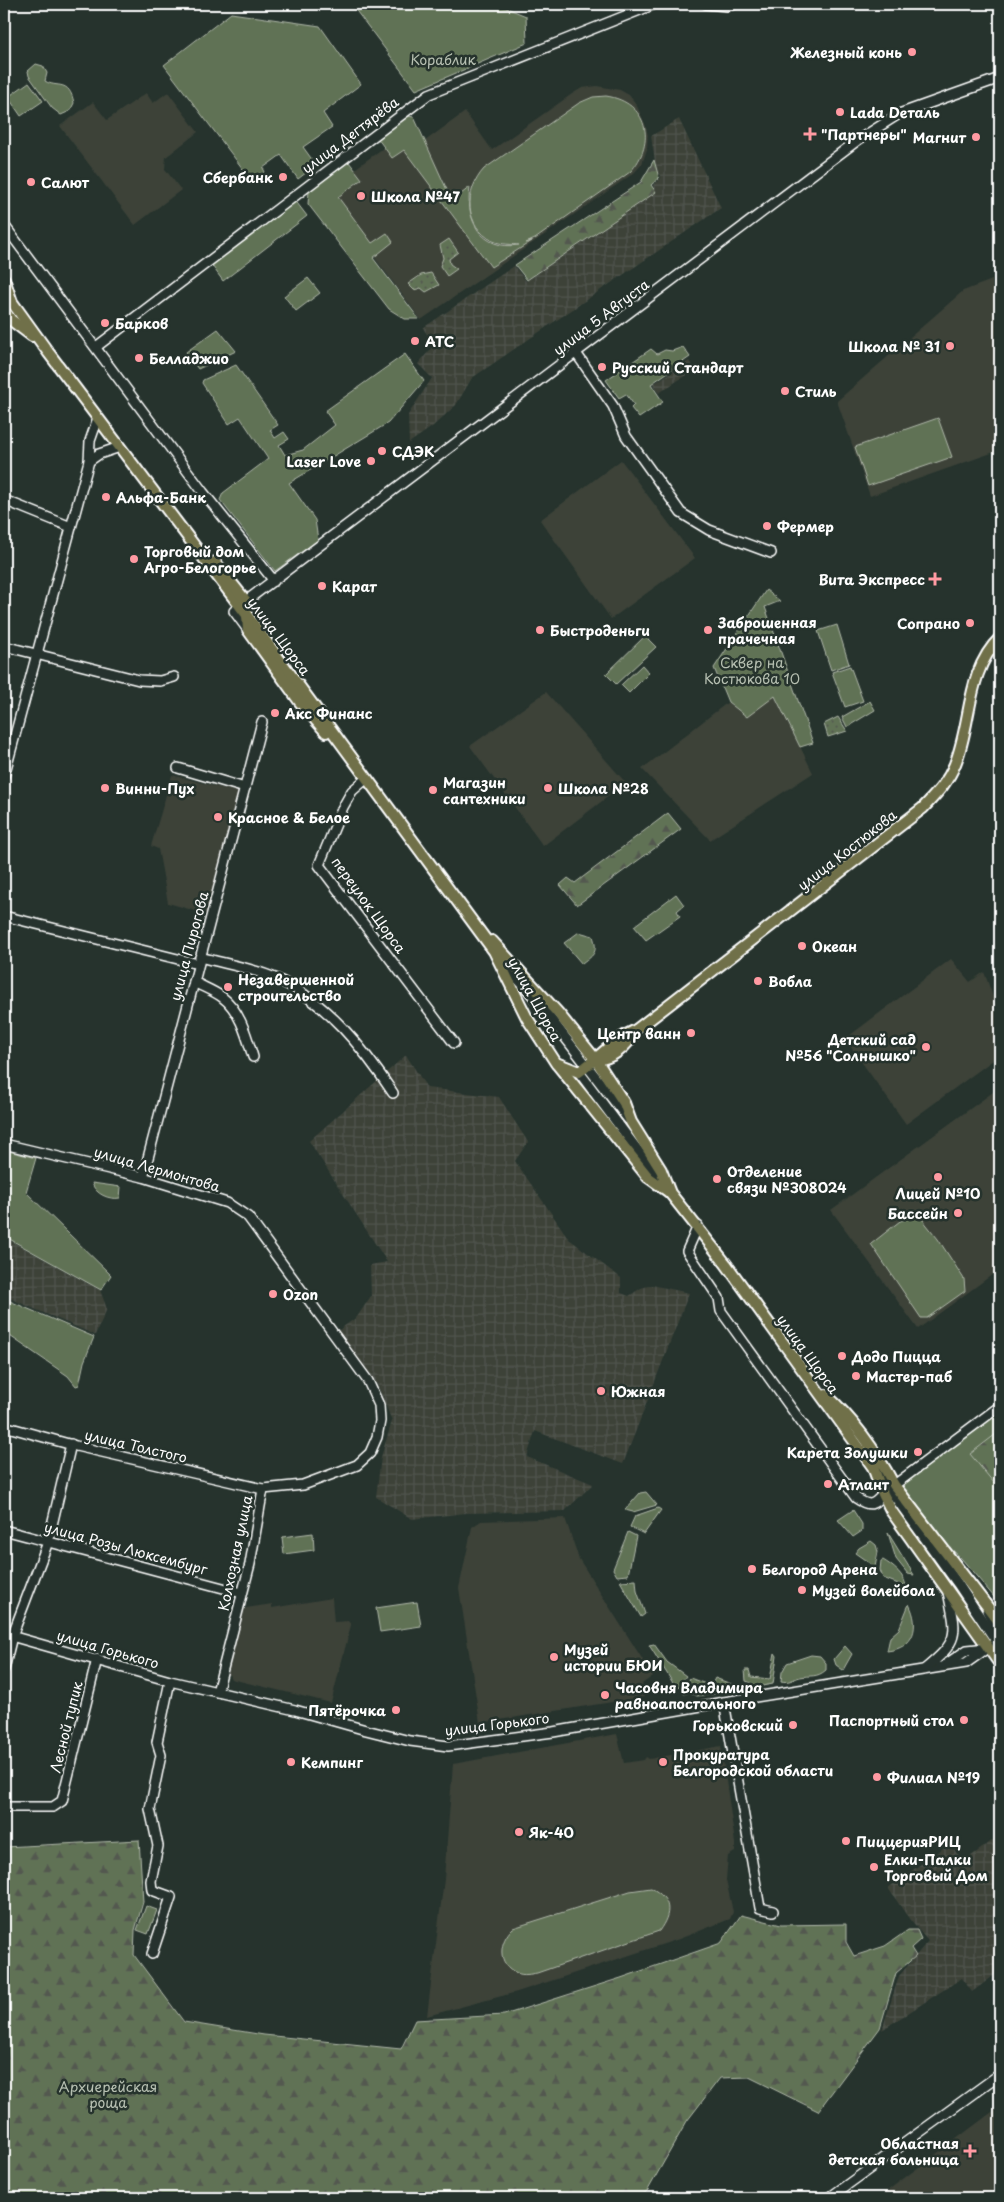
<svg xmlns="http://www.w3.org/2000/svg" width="1004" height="2202" viewBox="0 0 1004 2202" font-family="'Playpen Sans',sans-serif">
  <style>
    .built { fill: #3c4239 }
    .industrial { fill: url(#industrial-grid) }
    .green { fill: #607255; stroke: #b0b8aa }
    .forest { fill: url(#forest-firs); stroke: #b0b8aa }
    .garden { fill: url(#garden-dots); stroke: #b0b8aa }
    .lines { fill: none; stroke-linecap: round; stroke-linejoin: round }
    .minor-casing { stroke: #fff; stroke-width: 12 }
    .major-casing { stroke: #fff; stroke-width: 14 }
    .minor { stroke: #26332d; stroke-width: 9 }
    .major { stroke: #6f704a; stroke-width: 10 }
    .poi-dot { fill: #ff9aa2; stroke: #26332d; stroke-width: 2 }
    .labels { text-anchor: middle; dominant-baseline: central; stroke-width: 5; stroke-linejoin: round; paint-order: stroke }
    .poi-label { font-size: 14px; font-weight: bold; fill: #fff; stroke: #26332d; text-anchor: start }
    .park-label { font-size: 14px; fill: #b7c0b2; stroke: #26332d }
    .street-label { font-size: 14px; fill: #fff; stroke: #26332d }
  </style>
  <defs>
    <pattern id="industrial-grid" width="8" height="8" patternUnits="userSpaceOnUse" patternTransform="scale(1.25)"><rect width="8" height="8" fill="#3c4239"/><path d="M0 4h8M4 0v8" fill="none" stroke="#50554d"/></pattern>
    <pattern id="forest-firs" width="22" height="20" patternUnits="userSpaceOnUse" patternTransform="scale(1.25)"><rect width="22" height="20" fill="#607255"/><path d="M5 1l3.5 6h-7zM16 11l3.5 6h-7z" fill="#53594f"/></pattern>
    <pattern id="garden-dots" width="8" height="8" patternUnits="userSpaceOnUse" patternTransform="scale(1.25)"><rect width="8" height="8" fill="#607255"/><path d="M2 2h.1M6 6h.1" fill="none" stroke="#53594f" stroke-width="1.8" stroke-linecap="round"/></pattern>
  </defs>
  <rect width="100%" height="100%" fill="#26332d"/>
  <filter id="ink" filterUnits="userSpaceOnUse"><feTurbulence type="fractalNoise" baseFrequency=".02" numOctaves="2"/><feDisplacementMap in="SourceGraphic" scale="10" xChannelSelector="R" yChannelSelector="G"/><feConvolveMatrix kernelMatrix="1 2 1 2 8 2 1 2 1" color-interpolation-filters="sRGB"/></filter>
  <g filter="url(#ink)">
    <g class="built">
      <polygon points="597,86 620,90 629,95 636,104 645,124 648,135 647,149 642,164 634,173 421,320 325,191 413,126 425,141 465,112 492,150 572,94 582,88"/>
      <polygon points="168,92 198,132 166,157 165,169 181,190 135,225 60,126 93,102 107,120 146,93 153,103"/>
      <polygon points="1000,277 1000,450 870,496 837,401 963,291"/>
      <polygon points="621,460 695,558 611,619 540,520"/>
      <polygon points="546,692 626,783 543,846 470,746"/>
      <polygon points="775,695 813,773 710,840 642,769 728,702 747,716"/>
      <polygon points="172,775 238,792 206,914 168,903 158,849 151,846"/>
      <polygon points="951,959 970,982 984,972 1000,1015 1000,1055 906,1124 845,1039"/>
      <polygon points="1000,1087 1000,1269 918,1329 831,1210"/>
      <polygon points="565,1518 579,1559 653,1676 642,1684 646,1691 644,1697 480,1723 459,1588 472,1527 481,1521"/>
      <polygon points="332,1598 334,1622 348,1621 351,1625 331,1703 231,1679 226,1668 242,1611 246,1608 272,1604 272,1608"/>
      <polygon points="617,1734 624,1763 644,1760 646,1757 649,1759 721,1746 735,1843 735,1852 728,1856 726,1880 733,1912 730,1919 679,1939 517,1992 427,2016 444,1879 453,1764"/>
      <polygon points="1000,2106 1000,2198 878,2198 879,2197"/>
    </g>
    <g class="industrial">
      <polygon points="679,119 721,208 472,378 456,405 432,427 409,443 408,415 432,378 418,364 434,345 423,328 514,266 526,281 656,192 653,185 661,178 656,168 651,136"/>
      <polygon points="689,361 695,369 659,393 653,384"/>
      <polygon points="406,1055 427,1088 499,1097 528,1142 515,1161 569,1239 621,1278 621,1293 629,1296 641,1288 652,1285 689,1293 623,1464 535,1431 527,1457 593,1484 565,1511 466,1513 412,1519 376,1497 381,1457 392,1421 377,1384 336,1332 357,1317 371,1296 370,1265 387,1262 309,1141"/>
      <polygon points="4,1237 100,1290 107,1309 95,1335 4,1296"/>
      <polygon points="1000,1835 1000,1971 972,1992 962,1978 882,2030 899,1976 928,1941 910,1920 888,1888 950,1843 963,1862"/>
    </g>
    <g class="green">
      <polygon points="351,4 497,4 526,16 527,43 416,90"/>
      <polygon points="231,13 320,26 361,84 323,113 332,127 303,147 316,165 298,179 281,155 263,168 265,172 252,181 164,65"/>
      <path d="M36,64L43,66L47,73L45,81C57,89 69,78 74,103L70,111L61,115L52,108L29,76L28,71Z"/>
      <polygon points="29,82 43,101 21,116 8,97"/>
      <path d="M606,96C648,102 657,143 630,172L535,239L526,243L532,241L491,267L404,150L392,158L378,139L408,116L414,117L452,201L470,187C465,220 481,251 519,245C512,244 502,245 493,241C464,226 464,191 484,169L579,103L593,97Z"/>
      <polygon points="349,162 362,179 338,197 372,243 387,233 393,242 373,258 419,319 405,319 389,309 308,204 309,191"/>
      <polygon points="294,199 307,216 223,281 210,263"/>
      <polygon points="308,278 320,293 296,311 284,296"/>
      <polygon points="218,329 236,351 198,369 186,352"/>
      <polygon points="683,347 690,357 651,384 663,402 639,418 631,408 634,405 626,394 619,398 606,380 651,349 657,354 665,350 672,351"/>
      <polygon points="405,354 424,381 388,423 289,483 315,520 318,540 275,571 220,500 223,493 268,459 240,417 229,424 202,383 203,380 236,365 278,425 270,430 275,438 284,432 289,439 279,445 285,455 303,450 335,425 325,411"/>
      <polygon points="938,418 952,457 868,486 855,447"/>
      <polygon points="766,590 780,601 765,607 813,743 800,747 775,696 747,717 728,702 714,668"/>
      <polygon points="837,625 849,664 831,670 818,631"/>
      <polygon points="645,636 656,647 616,684 606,674"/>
      <polygon points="642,665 649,673 629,693 621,685"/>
      <polygon points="850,666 863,701 845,707 832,672"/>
      <polygon points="870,701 875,710 847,727 842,717"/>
      <polygon points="676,894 684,905 677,911 680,916 646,940 634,926"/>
      <path d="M579,932L593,936C598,952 595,954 582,964L564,943Z"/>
      <polygon points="4,1150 36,1158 26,1192 111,1275 101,1290 4,1236"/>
      <path d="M92,1183L121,1187L120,1198C109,1200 95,1194 92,1183Z"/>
      <polygon points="919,1215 938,1239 964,1279 965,1291 927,1318 921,1318 871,1244 900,1221"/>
      <polygon points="5,1299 94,1337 84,1362 79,1385 76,1386 68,1376 4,1332"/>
      <polygon points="1000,1412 1000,1604 961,1558 932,1531 903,1490 902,1485 905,1481"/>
      <polygon points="646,1492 657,1505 633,1512 625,1510 640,1493"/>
      <polygon points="658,1508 661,1510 644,1534 630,1527 635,1516"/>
      <polygon points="853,1510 862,1524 862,1531 853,1537 838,1520"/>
      <polygon points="628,1532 636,1536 628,1575 617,1576 613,1569"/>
      <polygon points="313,1533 314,1550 284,1554 282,1537"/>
      <polygon points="888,1533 914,1575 908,1574 896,1559"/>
      <polygon points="871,1541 876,1545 878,1552 875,1567 855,1553 859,1548"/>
      <path d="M883,1560C893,1566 905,1575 906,1587L883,1578L880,1570L881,1561Z"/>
      <polygon points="636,1580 637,1591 645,1614 641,1617 620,1581"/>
      <polygon points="417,1602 421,1626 380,1632 376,1608"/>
      <path d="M909,1604C920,1626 915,1648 887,1651L890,1637L899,1629Z"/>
      <polygon points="654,1644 667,1662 686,1676 678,1687 676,1683 673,1683 649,1645"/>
      <polygon points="845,1646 852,1654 843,1670 836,1665 834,1659"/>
      <polygon points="775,1653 777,1656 773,1684 751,1688 751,1683 746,1681 745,1670 749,1670 751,1677 770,1679"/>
      <path d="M811,1655L820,1656L826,1663V1670C817,1678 811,1675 800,1677C793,1679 789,1683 781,1681L782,1672L787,1663Z"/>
      <polygon points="690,1678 711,1686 715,1678 734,1685 735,1691 697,1696 690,1692 684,1694 681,1691"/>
      <path d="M651,1888C672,1899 672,1913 659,1931L537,1973C531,1974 523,1976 517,1973C496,1964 499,1941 513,1928L630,1891Z"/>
      <polygon points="146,1906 157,1910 148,1934 137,1930"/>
    </g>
    <g class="forest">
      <polygon points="654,160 659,178 651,185 656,192 527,280 515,265 641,182"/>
      <polygon points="668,813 681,829 577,905 560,885 568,878 575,883"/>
      <polygon points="1000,1431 1000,1477 994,1483 970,1454"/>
      <polygon points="139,1840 143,1902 135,1930 134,1955 184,2022 264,2035 401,2049 415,2020 504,2015 621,1978 721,1943 741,1915 781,1925 846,1924 846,1942 854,1956 885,1946 908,1930 917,1930 921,1939 911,1948 916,1956 896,1973 880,2028 818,2111 749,2077 720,2078 687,2121 648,2190 639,2198 4,2198 4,1847"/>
    </g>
    <g class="garden">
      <polygon points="449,239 458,252 449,259 450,264 457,269 447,276 440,266 443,258 440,245"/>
      <polygon points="431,273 439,285 426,292 421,288 414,290 408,284 421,275"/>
      <polygon points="838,717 847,731 828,737 824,724"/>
    </g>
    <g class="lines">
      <g class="minor-casing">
        <g id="minor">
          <polyline points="706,4 727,6 735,4"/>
          <polyline points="4,225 203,492 274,581"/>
          <polyline points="96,347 429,94 655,4"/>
          <polyline points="576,353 613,406 626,436 681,513 709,530 771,553"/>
          <polyline points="89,461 99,454 120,447"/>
          <polyline points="4,500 71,527"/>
          <polyline points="246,601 858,140 899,114 1000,78"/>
          <polyline points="246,602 234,611 248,630"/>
          <polyline points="4,646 139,680 160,681 174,677"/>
          <polyline points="178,768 245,788"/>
          <polyline points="4,776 89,461 90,441 98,418"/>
          <polyline points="367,778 352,791 343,807 319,865 454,1043"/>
          <polyline points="4,916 198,964"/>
          <path d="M200,957C225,964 254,968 277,979C326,1001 364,1049 393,1093"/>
          <polyline points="500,959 534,997 628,1119"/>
          <path d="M194,982C203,987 214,991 222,997C240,1010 247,1037 253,1057"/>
          <polyline points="579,1072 666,1188"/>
          <polyline points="4,1144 143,1177 227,1203 248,1217 368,1381 379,1405 380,1421 377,1437 370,1453 357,1465 303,1485 263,1489 76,1446 4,1426"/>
          <polyline points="143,1177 262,722"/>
          <path d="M698,1226L687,1251L719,1298L721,1311L856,1498C875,1511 875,1500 889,1489L1000,1406"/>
          <polyline points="877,1472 958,1584 1000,1647"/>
          <polyline points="4,1530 242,1593"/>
          <polyline points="987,1611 1000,1636"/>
          <polyline points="4,1634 170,1681 295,1710 366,1730 410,1741 448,1746 553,1732 724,1702 966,1663 1000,1639"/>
          <polyline points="945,1665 967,1650 987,1648"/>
          <polyline points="4,1669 12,1636 48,1542 71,1444"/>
          <path d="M925,1669C960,1640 957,1635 948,1592"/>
          <polyline points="217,1692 250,1564 263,1489"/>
          <polyline points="724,1702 760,1908 773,1911"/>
          <polyline points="4,1807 53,1807 62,1801 97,1659"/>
          <polyline points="152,1954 171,1897 152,1890 151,1881 158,1846 150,1809 161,1755 157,1742 170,1681"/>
          <polyline points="829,2198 1000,2074"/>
        </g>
      </g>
      <g class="major-casing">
        <g id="major">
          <path d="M4,279L12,302L48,352L246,614L494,951L527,1018L556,1063L579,1072C599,1058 613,1040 636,1030L923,808C936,794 948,782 955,764C972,723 966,671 1000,638"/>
          <polyline points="4,310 11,320 32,336"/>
          <polyline points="215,562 246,601 248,630 300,702 326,732"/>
          <polyline points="492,941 558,1013 596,1060 624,1103 631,1122 661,1170 670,1193 726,1264 873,1467 883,1494 892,1512 1000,1664"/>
          <path d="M596,1060C614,1058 627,1046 636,1030"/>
          <polyline points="557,1064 648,1177 669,1192"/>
          <path d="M826,1395C855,1421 876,1451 894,1485L1000,1623"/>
        </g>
      </g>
      <use href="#minor" class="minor"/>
      <use href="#major" class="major"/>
    </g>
  </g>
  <g class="poi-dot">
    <circle cx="912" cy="52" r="5"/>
    <circle cx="840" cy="112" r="5"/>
    <path d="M807.5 126.5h5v5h5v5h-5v5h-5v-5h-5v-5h5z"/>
    <circle cx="976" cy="137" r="5"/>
    <circle cx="283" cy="177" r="5"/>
    <circle cx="31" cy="182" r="5"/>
    <circle cx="361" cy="196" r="5"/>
    <circle cx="105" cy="323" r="5"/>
    <circle cx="415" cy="341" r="5"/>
    <circle cx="950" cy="346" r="5"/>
    <circle cx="139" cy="358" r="5"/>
    <circle cx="602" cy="367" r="5"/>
    <circle cx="785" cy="391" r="5"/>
    <circle cx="382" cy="451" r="5"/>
    <circle cx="371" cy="461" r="5"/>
    <circle cx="106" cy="497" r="5"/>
    <circle cx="767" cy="526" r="5"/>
    <circle cx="134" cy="559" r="5"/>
    <path d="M932.5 571.5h5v5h5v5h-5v5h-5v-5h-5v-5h5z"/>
    <circle cx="322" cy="586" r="5"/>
    <circle cx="970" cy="623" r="5"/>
    <circle cx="540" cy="630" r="5"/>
    <circle cx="708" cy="630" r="5"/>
    <circle cx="275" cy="713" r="5"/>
    <circle cx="105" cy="788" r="5"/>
    <circle cx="548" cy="788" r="5"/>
    <circle cx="433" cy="790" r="5"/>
    <circle cx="218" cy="817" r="5"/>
    <circle cx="802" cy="946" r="5"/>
    <circle cx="758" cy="981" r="5"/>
    <circle cx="228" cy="987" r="5"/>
    <circle cx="691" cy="1033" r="5"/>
    <circle cx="926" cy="1047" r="5"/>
    <circle cx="938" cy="1177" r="5"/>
    <circle cx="717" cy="1179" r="5"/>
    <circle cx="958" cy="1213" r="5"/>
    <circle cx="273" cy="1294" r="5"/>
    <circle cx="842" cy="1356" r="5"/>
    <circle cx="856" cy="1376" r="5"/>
    <circle cx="601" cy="1391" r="5"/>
    <circle cx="918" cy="1452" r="5"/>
    <circle cx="828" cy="1484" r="5"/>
    <circle cx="752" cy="1569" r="5"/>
    <circle cx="802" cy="1590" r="5"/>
    <circle cx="554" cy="1657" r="5"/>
    <circle cx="605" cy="1695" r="5"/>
    <circle cx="396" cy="1710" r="5"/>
    <circle cx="964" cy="1720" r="5"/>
    <circle cx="793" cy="1725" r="5"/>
    <circle cx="291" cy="1762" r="5"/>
    <circle cx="663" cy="1762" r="5"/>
    <circle cx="877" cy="1777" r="5"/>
    <circle cx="519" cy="1832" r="5"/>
    <circle cx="846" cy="1841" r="5"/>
    <circle cx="874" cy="1867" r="5"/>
    <path d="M967.5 2143.5h5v5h5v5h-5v5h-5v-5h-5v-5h5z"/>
  </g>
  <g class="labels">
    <g class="poi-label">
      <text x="902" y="52" text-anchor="end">Железный конь</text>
      <text x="850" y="112">Lada Dеталь</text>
      <text x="821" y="134">"Партнеры"</text>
      <text x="966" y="137" text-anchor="end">Магнит</text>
      <text x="273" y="177" text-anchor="end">Сбербанк</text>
      <text x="41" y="182">Салют</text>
      <text x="371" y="196">Школа №47</text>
      <text x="115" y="323">Барков</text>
      <text x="425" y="341">АТС</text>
      <text x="940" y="346" text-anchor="end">Школа № 31</text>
      <text x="149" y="358">Белладжио</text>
      <text x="612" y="367">Русский Стандарт</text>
      <text x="795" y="391">Стиль</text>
      <text x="392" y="451">СДЭК</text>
      <text x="361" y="461" text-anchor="end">Laser Love</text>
      <text x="116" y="497">Альфа-Банк</text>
      <text x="777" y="526">Фермер</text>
      <text x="144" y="551">Торговый дом<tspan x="144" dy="16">Агро-Белогорье</tspan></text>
      <text x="925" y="579" text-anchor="end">Вита Экспресс</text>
      <text x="332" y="586">Карат</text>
      <text x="718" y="622">Заброшенная<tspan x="718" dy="16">прачечная</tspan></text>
      <text x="960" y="623" text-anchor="end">Сопрано</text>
      <text x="550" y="630">Быстроденьги</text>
      <text x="285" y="713">Акс Финанс</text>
      <text x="443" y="782">Магазин<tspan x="443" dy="16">сантехники</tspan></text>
      <text x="115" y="788">Винни-Пух</text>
      <text x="558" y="788">Школа №28</text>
      <text x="228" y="817">Красное &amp; Белое</text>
      <text x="812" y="946">Океан</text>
      <text x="238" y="979">Незавершенной<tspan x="238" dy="16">строительство</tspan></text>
      <text x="768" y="981">Вобла</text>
      <text x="681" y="1033" text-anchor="end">Центр ванн</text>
      <text x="916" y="1039" text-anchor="end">Детский сад<tspan x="916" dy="16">№56 "Солнышко"</tspan></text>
      <text x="727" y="1171">Отделение<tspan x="727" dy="16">связи №308024</tspan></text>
      <text x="938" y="1193" text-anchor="middle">Лицей №10</text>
      <text x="948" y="1213" text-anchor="end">Бассейн</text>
      <text x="283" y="1294">Ozon</text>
      <text x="852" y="1356">Додо Пицца</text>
      <text x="866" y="1376">Мастер-паб</text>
      <text x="611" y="1391">Южная</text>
      <text x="908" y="1452" text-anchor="end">Карета Золушки</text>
      <text x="838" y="1484">Атлант</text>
      <text x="762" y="1569">Белгород Арена</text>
      <text x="812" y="1590">Музей волейбола</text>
      <text x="564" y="1649">Музей<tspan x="564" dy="16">истории БЮИ</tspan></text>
      <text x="615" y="1687">Часовня Владимира<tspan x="615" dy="16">равноапостольного</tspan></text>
      <text x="386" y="1710" text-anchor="end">Пятёрочка</text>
      <text x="954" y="1720" text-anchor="end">Паспортный стол</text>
      <text x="783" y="1725" text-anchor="end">Горьковский</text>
      <text x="673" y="1754">Прокуратура<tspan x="673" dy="16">Белгородской области</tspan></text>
      <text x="301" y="1762">Кемпинг</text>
      <text x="887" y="1777">Филиал №19</text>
      <text x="529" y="1832">Як-40</text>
      <text x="856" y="1841">ПиццерияРИЦ</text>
      <text x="884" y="1859">Елки-Палки<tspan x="884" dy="16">Торговый Дом</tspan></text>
      <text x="959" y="2143" text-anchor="end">Областная<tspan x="959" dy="16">детская больница</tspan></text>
    </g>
    <g class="park-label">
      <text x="443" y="59">Кораблик</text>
      <text x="752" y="662">Сквер на<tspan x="752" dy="16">Костюкова 10</tspan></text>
      <text x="108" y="2086">Архиерейская<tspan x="108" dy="16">роща</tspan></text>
    </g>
    <g class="street-label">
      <text transform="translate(350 135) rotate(-37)">улица Дегтярёва</text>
      <text transform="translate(601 317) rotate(-37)">улица 5 Августа</text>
      <text transform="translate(279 636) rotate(53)">улица Щорса</text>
      <text transform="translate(847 850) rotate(-38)">улица Костюкова</text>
      <text transform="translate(369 905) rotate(54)">переулок Щорса</text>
      <text transform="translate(189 946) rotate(-75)">улица Пирогова</text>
      <text transform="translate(535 999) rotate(61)">улица Щорса</text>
      <text transform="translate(157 1169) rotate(16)">улица Лермонтова</text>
      <text transform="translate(808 1354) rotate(54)">улица Щорса</text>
      <text transform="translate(136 1446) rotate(13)">улица Толстого</text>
      <text transform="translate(126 1548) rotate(15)">улица Розы Люксембург</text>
      <text transform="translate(235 1553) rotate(-78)">Колхозная улица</text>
      <text transform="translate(108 1649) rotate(16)">улица Горького</text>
      <text transform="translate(497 1724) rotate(-7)">улица Горького</text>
      <text transform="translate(66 1727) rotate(-76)">Лесной тупик</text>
    </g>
  </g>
  <rect width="1004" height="2202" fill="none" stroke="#26332d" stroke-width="20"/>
  <rect x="10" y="10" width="984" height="2182" fill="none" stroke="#fff" stroke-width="2" filter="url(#ink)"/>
</svg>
